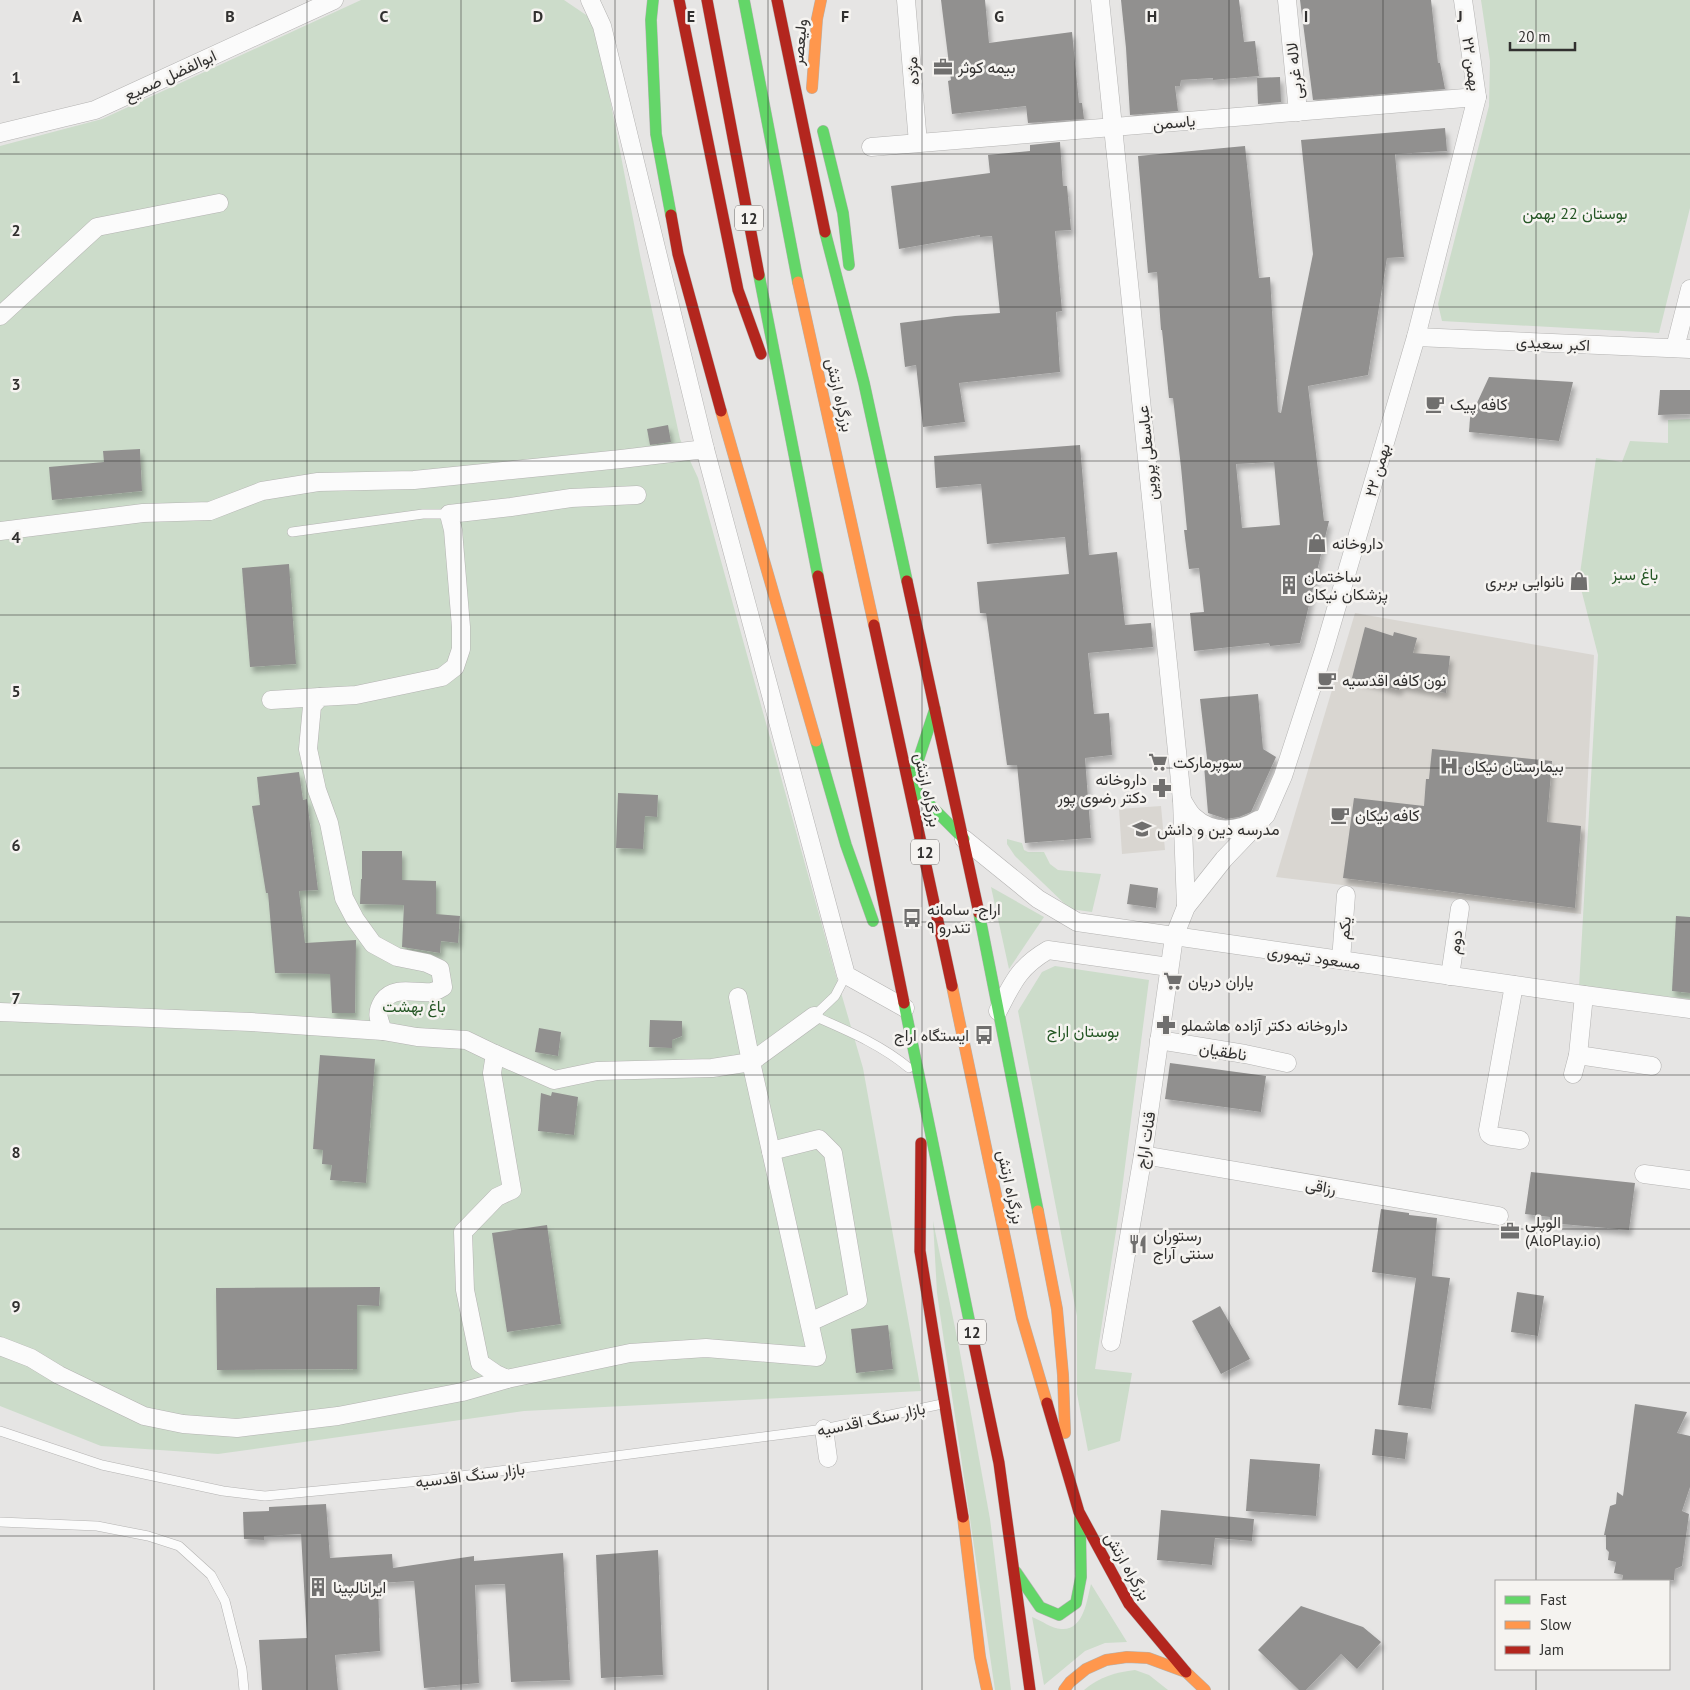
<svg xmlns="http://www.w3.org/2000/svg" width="1690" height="1690" viewBox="0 0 1690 1690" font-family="'PT Sans',Vazirmatn,sans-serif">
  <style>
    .built { fill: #d9d6d1 }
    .green { fill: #ccdcca }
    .building { fill: #91908f; fill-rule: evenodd; filter: url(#shadow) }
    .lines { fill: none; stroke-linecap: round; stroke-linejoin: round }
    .lane-casing { stroke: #b4b3b2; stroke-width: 10 }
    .street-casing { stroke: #b4b3b2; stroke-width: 19 }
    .fast-casing { stroke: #b4b3b2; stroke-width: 12 }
    .slow-casing { stroke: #b4b3b2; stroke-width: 12 }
    .jam-casing { stroke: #b4b3b2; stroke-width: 12 }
    .lane { stroke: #fbfbfb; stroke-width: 9 }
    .street { stroke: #fbfbfb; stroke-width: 18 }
    .fast { stroke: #63d668; stroke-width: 11 }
    .slow { stroke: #ff974d; stroke-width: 11 }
    .jam { stroke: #b3261e; stroke-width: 11 }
    .grid { fill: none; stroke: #31302f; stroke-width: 1; stroke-opacity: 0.55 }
    .labels { text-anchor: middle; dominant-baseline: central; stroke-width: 5; stroke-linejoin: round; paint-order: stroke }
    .shield { fill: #f5f3f0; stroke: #6c6a69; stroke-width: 1 }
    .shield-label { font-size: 15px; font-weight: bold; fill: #31302f }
    .street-label { font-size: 16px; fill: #31302f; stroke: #f5f3f0 }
    .poi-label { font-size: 16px; fill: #31302f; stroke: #f5f3f0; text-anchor: start }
    .park-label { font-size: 16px; fill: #245624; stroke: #f5f3f0 }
    .grid-label { font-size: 16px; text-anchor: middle; font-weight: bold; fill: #31302f; stroke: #f5f3f0; stroke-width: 5; stroke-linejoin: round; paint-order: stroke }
  </style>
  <defs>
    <filter id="shadow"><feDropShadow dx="3" dy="5.5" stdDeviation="2.5" flood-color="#0004"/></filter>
  </defs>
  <rect width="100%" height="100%" fill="#e6e5e4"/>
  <g class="built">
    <polygon points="1355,613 1594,655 1581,914 1276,877"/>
    <polygon points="1161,806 1165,850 1122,854 1119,809"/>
  </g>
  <g class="green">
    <polygon points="361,0 564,0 595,21 640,255 680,439 698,478 835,972 863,1068 921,1391 524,1411 218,1454 101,1446 0,1406 0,146 102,119"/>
    <polygon points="1481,0 1690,0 1690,208 1659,333 1442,321 1438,304 1489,106 1490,61"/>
    <polygon points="1690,419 1690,999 1579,987 1598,655 1579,581 1596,458 1622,462 1630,441 1668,443 1668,420"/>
    <polygon points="1007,839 1022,843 1024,850 1028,852 1044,852 1050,864 1058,870 1101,874 1092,912 1070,909 1015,856 1007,844"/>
    <polygon points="991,887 1044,917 1009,969"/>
    <polygon points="1055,966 1149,980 1120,1205 1095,1369 1132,1373 1120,1441 1088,1451 1077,1394 1077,1316 1018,1011 1042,972"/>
    <polygon points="933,1221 959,1347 990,1519 1011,1690 995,1690 937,1293"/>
    <path d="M1091,1584L1127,1642L1105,1643L1085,1651L1044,1685L1032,1617C1041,1620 1052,1629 1061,1629C1084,1631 1087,1599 1091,1584Z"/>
    <path d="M1135,1670L1149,1675L1168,1690H1084C1099,1677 1116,1672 1135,1670Z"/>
  </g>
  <g class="building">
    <polygon points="941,0 985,0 989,43 1072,32 1079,103 1082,103 1084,119 1028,123 1026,106 952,114 948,81 951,80"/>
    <polygon points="1121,0 1239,0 1244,42 1255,41 1259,76 1213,80 1213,78 1181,80 1180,86 1175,86 1178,111 1130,115 1126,48"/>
    <polygon points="1300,0 1431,0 1438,63 1440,63 1445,89 1313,100"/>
    <polygon points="1280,77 1281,102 1258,104 1257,78"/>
    <path d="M1445,128L1447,151L1395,154L1404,257L1387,258L1368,375L1308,386L1324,521H1329L1300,643L1270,646L1269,643L1194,651L1190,613L1204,612L1199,568L1189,569L1184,530H1187L1181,467L1173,398H1169L1162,330H1161L1157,272L1148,273L1138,156L1245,146L1259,278L1270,277L1278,412L1281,413L1313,254L1301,140ZM1274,462L1280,525L1242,528L1236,464Z"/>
    <polygon points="1060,142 1063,186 1067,186 1071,230 1055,231 1062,311 1056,312 1060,372 959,383 965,422 923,427 916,365 905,367 900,323 955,316 1000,313 992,236 980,237 980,235 899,249 891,186 990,173 988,155 1030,151 1030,145"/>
    <polygon points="1489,377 1573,382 1559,441 1469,432 1470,418"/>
    <polygon points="1660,390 1690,390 1690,414 1658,415"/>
    <polygon points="668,425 671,442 650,445 647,429"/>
    <polygon points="1080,445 1089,555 1117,552 1125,625 1151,623 1153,647 1088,653 1094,714 1109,713 1112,755 1085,758 1091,838 1025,843 1017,765 1007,765 986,613 980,613 977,582 1069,574 1065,537 987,544 981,484 936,488 934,456"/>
    <polygon points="140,449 142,491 52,500 49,467 104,462 103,451"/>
    <polygon points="289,564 296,664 250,667 242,568"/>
    <polygon points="1365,627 1393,636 1394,632 1417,638 1413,653 1450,656 1446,693 1401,685 1399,690 1352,678"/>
    <polygon points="1258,694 1263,749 1276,757 1251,812 1239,817 1226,819 1208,813 1204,766 1208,766 1200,699"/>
    <polygon points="1432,749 1552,761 1547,822 1581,826 1575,908 1343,878 1354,798 1424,806 1426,779 1429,779"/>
    <polygon points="299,772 303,800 307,799 318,890 299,891 305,943 356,940 355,1013 332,1013 330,974 275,973 268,893 266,893 252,806 260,805 257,777"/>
    <polygon points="618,793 658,795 657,817 645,816 643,849 616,848"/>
    <polygon points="362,851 402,851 402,880 436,881 436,914 460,916 458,943 441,941 440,953 402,947 404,905 360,904 361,879 362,879"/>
    <polygon points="1130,884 1158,888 1156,908 1127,904"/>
    <polygon points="1676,916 1690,917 1690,993 1672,991"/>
    <polygon points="650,1020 682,1021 682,1036 672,1040 672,1048 649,1047"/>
    <polygon points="539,1028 561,1032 558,1056 535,1052"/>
    <polygon points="320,1055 375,1059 366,1183 330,1180 332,1165 322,1164 323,1150 313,1149"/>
    <polygon points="1170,1063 1266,1076 1261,1112 1165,1099"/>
    <polygon points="552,1092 578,1097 574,1135 538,1131 541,1093 551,1096"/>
    <polygon points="1531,1172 1635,1183 1629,1230 1550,1223 1550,1217 1525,1214"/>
    <polygon points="1381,1209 1409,1213 1409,1215 1437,1218 1432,1276 1450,1278 1431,1409 1398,1405 1416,1278 1372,1272"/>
    <polygon points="547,1225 561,1324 507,1332 492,1233"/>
    <polygon points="380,1287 379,1306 357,1305 357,1369 217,1370 216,1288"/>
    <polygon points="1517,1292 1544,1296 1538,1336 1511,1332"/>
    <polygon points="1220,1306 1250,1359 1221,1374 1192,1321"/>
    <polygon points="888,1325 893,1369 856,1373 851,1329"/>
    <polygon points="1635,1404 1687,1412 1677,1433 1690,1436 1690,1487 1682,1511 1689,1514 1682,1566 1675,1569 1674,1580 1622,1581 1623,1575 1614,1573 1616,1562 1608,1560 1609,1552 1606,1549 1606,1535 1604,1535 1610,1506 1616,1504 1617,1492 1623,1496"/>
    <polygon points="1375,1429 1408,1433 1405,1459 1372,1455"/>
    <polygon points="1250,1459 1320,1464 1316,1516 1246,1511"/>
    <polygon points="326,1504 330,1558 392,1554 393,1568 474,1556 474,1561 563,1553 570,1680 511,1682 505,1584 475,1585 479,1683 424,1688 414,1581 378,1583 380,1651 335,1655 338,1690 262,1690 259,1640 307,1638 301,1534 264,1536 264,1540 244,1539 243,1512 269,1511 269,1507"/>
    <polygon points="1161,1510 1254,1519 1252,1541 1215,1538 1212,1565 1157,1560"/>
    <polygon points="658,1550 663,1675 601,1678 596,1555"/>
    <polygon points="1301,1606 1363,1627 1381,1642 1357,1669 1341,1654 1306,1690 1299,1690 1258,1650"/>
  </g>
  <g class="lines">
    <g class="lane-casing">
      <g id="lane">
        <polyline points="292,532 423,514 449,514"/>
        <path d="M846,975L835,996L814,1016C848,1031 880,1044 909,1068"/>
        <polyline points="0,1431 102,1465 223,1491 265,1496 430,1480 824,1429 942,1404"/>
        <polyline points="0,1522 97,1526 148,1536 179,1546 211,1575 225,1601 242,1669 244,1690"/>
      </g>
    </g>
    <g class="street-casing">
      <g id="street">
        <polyline points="590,0 602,26 705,449 846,975 905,1008"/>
        <polyline points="906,0 918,143"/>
        <polyline points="1100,0 1182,800 1186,907"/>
        <polyline points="1287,0 1298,112"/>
        <polyline points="0,133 95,110 334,0"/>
        <polyline points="871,147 1477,97"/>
        <polyline points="0,316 97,227 219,203"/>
        <polyline points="1416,337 1690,349"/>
        <polyline points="1675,348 1690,289"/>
        <path d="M637,495L571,498L511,507L449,514L453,530L461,627V649L455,667L442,677L356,695L320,697L312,706L308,749L317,790L329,823L344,898L355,919L373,944L397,957L427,963L440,969L443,987C440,989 436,991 432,992C416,994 394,985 383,1001C375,1014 379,1019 383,1031L417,1037L466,1040L495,1054L492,1073L512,1190L497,1197L463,1232L465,1290L480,1363L496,1374L507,1379L630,1353L706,1348L817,1357L751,1062L814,1016"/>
        <polyline points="0,531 143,513 210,511 262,491 318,482 414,480 621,459 705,449"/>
        <polyline points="271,700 320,697"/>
        <path d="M1182,800C1186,806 1189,813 1194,817C1212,834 1238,832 1258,820"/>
        <polyline points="964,839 1038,899 1077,922 1584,995 1690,1009"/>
        <polyline points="1341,960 1346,895"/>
        <polyline points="1450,976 1460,908"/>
        <polyline points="1514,985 1488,1130 1489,1134 1492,1136 1520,1140"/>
        <path d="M998,1011C1013,982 1019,967 1048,950L1169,967"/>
        <polyline points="0,1012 251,1022 383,1031"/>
        <polyline points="1159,1040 1245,1054 1287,1063"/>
        <polyline points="495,1054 554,1080 597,1071 712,1068 751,1062 738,997"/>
        <polyline points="1578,1055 1652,1066"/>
        <polyline points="1573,1074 1578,1055 1584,995"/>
        <polyline points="771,1151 819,1139 833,1153 858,1300 810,1322"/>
        <polyline points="1143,1155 1499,1216"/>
        <polyline points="1644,1174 1690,1180"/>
        <polyline points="1111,1342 1143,1155 1174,937 1186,907 1224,859 1266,815 1283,776 1324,650 1416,337 1477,97 1463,0"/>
        <polyline points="0,1346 31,1358 59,1375 144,1416 183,1424 237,1428 338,1416 462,1392 507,1379"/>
        <polyline points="824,1429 828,1458"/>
      </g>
    </g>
    <g class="fast-casing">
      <g id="fast">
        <polyline points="653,0 651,20 656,134 671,215"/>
        <polyline points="744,0 798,282"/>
        <polyline points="823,131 843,213 849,265"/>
        <polyline points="825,232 864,383 907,581"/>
        <polyline points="759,275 818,576"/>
        <polyline points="935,709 910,785 964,839"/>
        <polyline points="816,741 846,845 873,921"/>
        <polyline points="979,913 1038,1211"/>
        <polyline points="904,1003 973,1339"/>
        <polyline points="1016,1572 1040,1607 1059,1615 1076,1603 1081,1577 1080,1517"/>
      </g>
    </g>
    <g class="slow-casing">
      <g id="slow">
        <polyline points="812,88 817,19 821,0"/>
        <polyline points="798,282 874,625"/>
        <polyline points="721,411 816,741"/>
        <polyline points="952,986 1022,1318 1047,1403"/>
        <polyline points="1038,1211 1057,1309 1063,1375 1065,1433"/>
        <polyline points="963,1517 980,1657 987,1690"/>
        <polyline points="1064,1690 1070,1682 1086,1669 1106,1660 1127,1657 1148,1658 1186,1672 1205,1690"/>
      </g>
    </g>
    <g class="jam-casing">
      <g id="jam">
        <polyline points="679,0 738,290 761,354"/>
        <polyline points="707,0 759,275"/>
        <polyline points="777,0 825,232"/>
        <polyline points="671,215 678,254 721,411"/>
        <polyline points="818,576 904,1003"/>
        <polyline points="907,581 979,913"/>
        <polyline points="874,625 952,986"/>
        <polyline points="921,1143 920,1251 963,1517"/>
        <polyline points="973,1339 999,1463 1030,1690"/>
        <polyline points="1047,1403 1079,1512 1129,1604 1186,1672"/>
      </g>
    </g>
    <use href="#lane" class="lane"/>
    <use href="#street" class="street"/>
    <use href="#fast" class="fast"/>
    <use href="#slow" class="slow"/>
    <use href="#jam" class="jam"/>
  </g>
  <path class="grid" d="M154,0V1690M307,0V1690M461,0V1690M615,0V1690M768,0V1690M922,0V1690M1075,0V1690M1229,0V1690M1383,0V1690M1536,0V1581M0,154H1690M0,307H1690M0,461H1690M0,615H1690M0,768H1690M0,922H1690M0,1075H1690M0,1229H1690M0,1383H1690M0,1536H1690M1536,1669V1690"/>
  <defs>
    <g id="office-bare" transform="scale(1.5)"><path d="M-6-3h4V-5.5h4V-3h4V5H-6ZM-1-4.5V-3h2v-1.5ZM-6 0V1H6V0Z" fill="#706f6e" stroke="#f5f3f0" stroke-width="2.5" paint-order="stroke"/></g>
    <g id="cafe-bare" transform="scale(1.5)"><path d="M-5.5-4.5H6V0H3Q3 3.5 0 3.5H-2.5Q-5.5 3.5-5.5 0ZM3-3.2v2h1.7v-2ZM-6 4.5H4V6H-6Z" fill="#706f6e" stroke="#f5f3f0" stroke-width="2.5" paint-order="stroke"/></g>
    <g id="shop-bare" transform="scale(1.5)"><path d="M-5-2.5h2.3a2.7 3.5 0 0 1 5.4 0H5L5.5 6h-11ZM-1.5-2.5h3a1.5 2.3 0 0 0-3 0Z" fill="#706f6e" stroke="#f5f3f0" stroke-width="2.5" paint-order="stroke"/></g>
    <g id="building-bare" transform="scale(1.5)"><path d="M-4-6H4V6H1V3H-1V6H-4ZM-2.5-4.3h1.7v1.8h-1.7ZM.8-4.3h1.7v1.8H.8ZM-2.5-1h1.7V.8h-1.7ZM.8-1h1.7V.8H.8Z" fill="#706f6e" stroke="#f5f3f0" stroke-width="2.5" paint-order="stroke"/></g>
    <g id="supermarket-bare" transform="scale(1.5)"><path d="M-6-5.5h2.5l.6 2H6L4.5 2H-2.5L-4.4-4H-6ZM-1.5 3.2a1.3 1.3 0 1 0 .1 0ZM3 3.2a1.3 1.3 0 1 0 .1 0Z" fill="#706f6e" stroke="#f5f3f0" stroke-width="2.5" paint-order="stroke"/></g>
    <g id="hospital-bare" transform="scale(1.5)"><path d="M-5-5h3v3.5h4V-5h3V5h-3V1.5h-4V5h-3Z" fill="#706f6e" stroke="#f5f3f0" stroke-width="2.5" paint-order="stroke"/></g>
    <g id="pharmacy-bare" transform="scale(1.5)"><path d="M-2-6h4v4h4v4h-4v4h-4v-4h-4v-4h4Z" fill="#706f6e" stroke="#f5f3f0" stroke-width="2.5" paint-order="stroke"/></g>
    <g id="school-bare" transform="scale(1.5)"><path d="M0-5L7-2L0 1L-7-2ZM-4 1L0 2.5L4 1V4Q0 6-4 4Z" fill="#706f6e" stroke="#f5f3f0" stroke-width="2.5" paint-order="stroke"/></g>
    <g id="bus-bare" transform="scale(1.5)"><path d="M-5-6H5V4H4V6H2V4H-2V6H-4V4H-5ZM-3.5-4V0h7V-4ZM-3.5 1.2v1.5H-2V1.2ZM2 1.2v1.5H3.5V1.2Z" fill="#706f6e" stroke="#f5f3f0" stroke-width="2.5" paint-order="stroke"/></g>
    <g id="restaurant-bare" transform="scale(1.5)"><path d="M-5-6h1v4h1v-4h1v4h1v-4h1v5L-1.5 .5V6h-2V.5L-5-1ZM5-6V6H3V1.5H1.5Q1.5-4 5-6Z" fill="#706f6e" stroke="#f5f3f0" stroke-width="2.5" paint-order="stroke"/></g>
  </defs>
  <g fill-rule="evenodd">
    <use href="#office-bare" x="943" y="67"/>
    <use href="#cafe-bare" x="1435" y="404"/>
    <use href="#shop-bare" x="1317" y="543"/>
    <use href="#shop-bare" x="1579" y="581"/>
    <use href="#building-bare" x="1289" y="585"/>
    <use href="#cafe-bare" x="1327" y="680"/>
    <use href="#supermarket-bare" x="1158" y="762"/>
    <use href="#hospital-bare" x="1449" y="766"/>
    <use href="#pharmacy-bare" x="1162" y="788"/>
    <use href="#cafe-bare" x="1340" y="815"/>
    <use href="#school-bare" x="1142" y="829"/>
    <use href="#bus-bare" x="912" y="918"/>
    <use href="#supermarket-bare" x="1173" y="981"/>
    <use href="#pharmacy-bare" x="1166" y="1025"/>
    <use href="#bus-bare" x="984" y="1035"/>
    <use href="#office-bare" x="1510" y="1231"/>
    <use href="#restaurant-bare" x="1138" y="1244"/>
    <use href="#building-bare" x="318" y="1587"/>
  </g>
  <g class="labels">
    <g class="shield">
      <rect x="735" y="205.5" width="28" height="25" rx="4"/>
      <rect x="911" y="839.5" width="28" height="25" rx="4"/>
      <rect x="958" y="1319.5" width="28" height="25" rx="4"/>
    </g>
    <g class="shield-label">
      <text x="749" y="218">12</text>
      <text x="925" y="852">12</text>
      <text x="972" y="1332">12</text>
    </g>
    <g class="street-label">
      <text transform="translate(799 42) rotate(-85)">ولیعصر</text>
      <text transform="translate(1472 64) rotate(82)">۲۲ بهمن</text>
      <text transform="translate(912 71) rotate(-95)">مژده</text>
      <text transform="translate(1294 71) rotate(-96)">لاله غربی</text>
      <text transform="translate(170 75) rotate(-25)">ابوالفضل صمیع</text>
      <text transform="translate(1174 122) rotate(-5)">یاسمن</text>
      <text transform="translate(1553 343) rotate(3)">اکبر سعیدی</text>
      <text transform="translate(840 395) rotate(77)">بزرگراه ارتش</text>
      <text transform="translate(1147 453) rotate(-96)">عباسعلی پروین</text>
      <text transform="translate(1377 470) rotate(-74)">۲۲ بهمن</text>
      <text transform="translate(928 790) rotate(78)">بزرگراه ارتش</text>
      <text transform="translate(1344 928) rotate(-85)">یکم</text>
      <text transform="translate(1455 942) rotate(-82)">دوم</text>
      <text transform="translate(1314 957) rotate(8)">مسعود تیموری</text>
      <text transform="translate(1223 1051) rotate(9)">ناطقیان</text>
      <text transform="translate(1145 1140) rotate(-81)">قنات اراج</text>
      <text transform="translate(1321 1186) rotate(10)">رزاقی</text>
      <text transform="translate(1011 1187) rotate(78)">بزرگراه ارتش</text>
      <text transform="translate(871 1419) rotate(-12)">بازار سنگ اقدسیه</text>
      <text transform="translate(470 1475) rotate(-7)">بازار سنگ اقدسیه</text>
      <text transform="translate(1128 1566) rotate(60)">بزرگراه ارتش</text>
    </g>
    <g class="poi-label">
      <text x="958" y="67">بیمه کوثر</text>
      <text x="1450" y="404">کافه پیک</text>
      <text x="1332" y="543">داروخانه</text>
      <text x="1304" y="576">ساختمان<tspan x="1304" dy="18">پزشکان نیکان</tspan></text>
      <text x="1564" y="581" text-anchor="end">نانوایی بربری</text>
      <text x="1342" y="680">نون کافه اقدسیه</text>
      <text x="1173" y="762">سوپرمارکت</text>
      <text x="1464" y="766">بیمارستان نیکان</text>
      <text x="1147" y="779" text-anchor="end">داروخانه<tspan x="1147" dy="18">دکتر رضوی پور</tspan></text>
      <text x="1355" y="815">کافه نیکان</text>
      <text x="1157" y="829">مدرسه دین و دانش</text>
      <text x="927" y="909">اراج- سامانه<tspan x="927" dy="18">۹ تندرو</tspan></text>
      <text x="1188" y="981">یاران دریان</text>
      <text x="1181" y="1025">داروخانه دکتر آزاده هاشملو</text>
      <text x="969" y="1035" text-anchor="end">ایستگاه اراج</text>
      <text x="1525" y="1222">الوپلی<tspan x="1525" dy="18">(AloPlay.io)</tspan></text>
      <text x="1153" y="1235">رستوران<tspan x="1153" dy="18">سنتی آراج</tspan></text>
      <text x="333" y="1587">ایرانالپینا</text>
    </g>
    <g class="park-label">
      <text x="1575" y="213">بوستان 22 بهمن</text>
      <text x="1635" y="574">باغ سبز</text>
      <text x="414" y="1006">باغ بهشت</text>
      <text x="1083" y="1031">بوستان اراج</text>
    </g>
  </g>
  <g class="grid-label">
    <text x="77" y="22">A</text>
    <text x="230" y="22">B</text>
    <text x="384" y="22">C</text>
    <text x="538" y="22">D</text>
    <text x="691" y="22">E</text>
    <text x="845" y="22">F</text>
    <text x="999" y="22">G</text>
    <text x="1152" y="22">H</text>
    <text x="1306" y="22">I</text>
    <text x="1460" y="22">J</text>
    <text x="16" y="83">1</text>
    <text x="16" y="236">2</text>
    <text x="16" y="390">3</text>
    <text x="16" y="543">4</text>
    <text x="16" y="697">5</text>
    <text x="16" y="851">6</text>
    <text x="16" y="1004">7</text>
    <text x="16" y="1158">8</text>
    <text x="16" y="1312">9</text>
  </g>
  <rect x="1495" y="1580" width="175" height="90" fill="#f5f3f0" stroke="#a7a5a3"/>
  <rect x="1505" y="1596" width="25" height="8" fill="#63d668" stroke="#a7a5a3"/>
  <text x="1540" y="1605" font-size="15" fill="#31302f">Fast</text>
  <rect x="1505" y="1621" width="25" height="8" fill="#ff974d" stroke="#a7a5a3"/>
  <text x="1540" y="1630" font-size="15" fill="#31302f">Slow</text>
  <rect x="1505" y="1646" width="25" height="8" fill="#b3261e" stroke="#a7a5a3"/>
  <text x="1540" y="1655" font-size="15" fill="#31302f">Jam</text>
  <path d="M1510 42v8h65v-8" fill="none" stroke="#31302f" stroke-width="2.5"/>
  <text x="1518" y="42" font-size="15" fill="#31302f" stroke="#f5f3f0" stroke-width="4" paint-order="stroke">20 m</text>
</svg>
